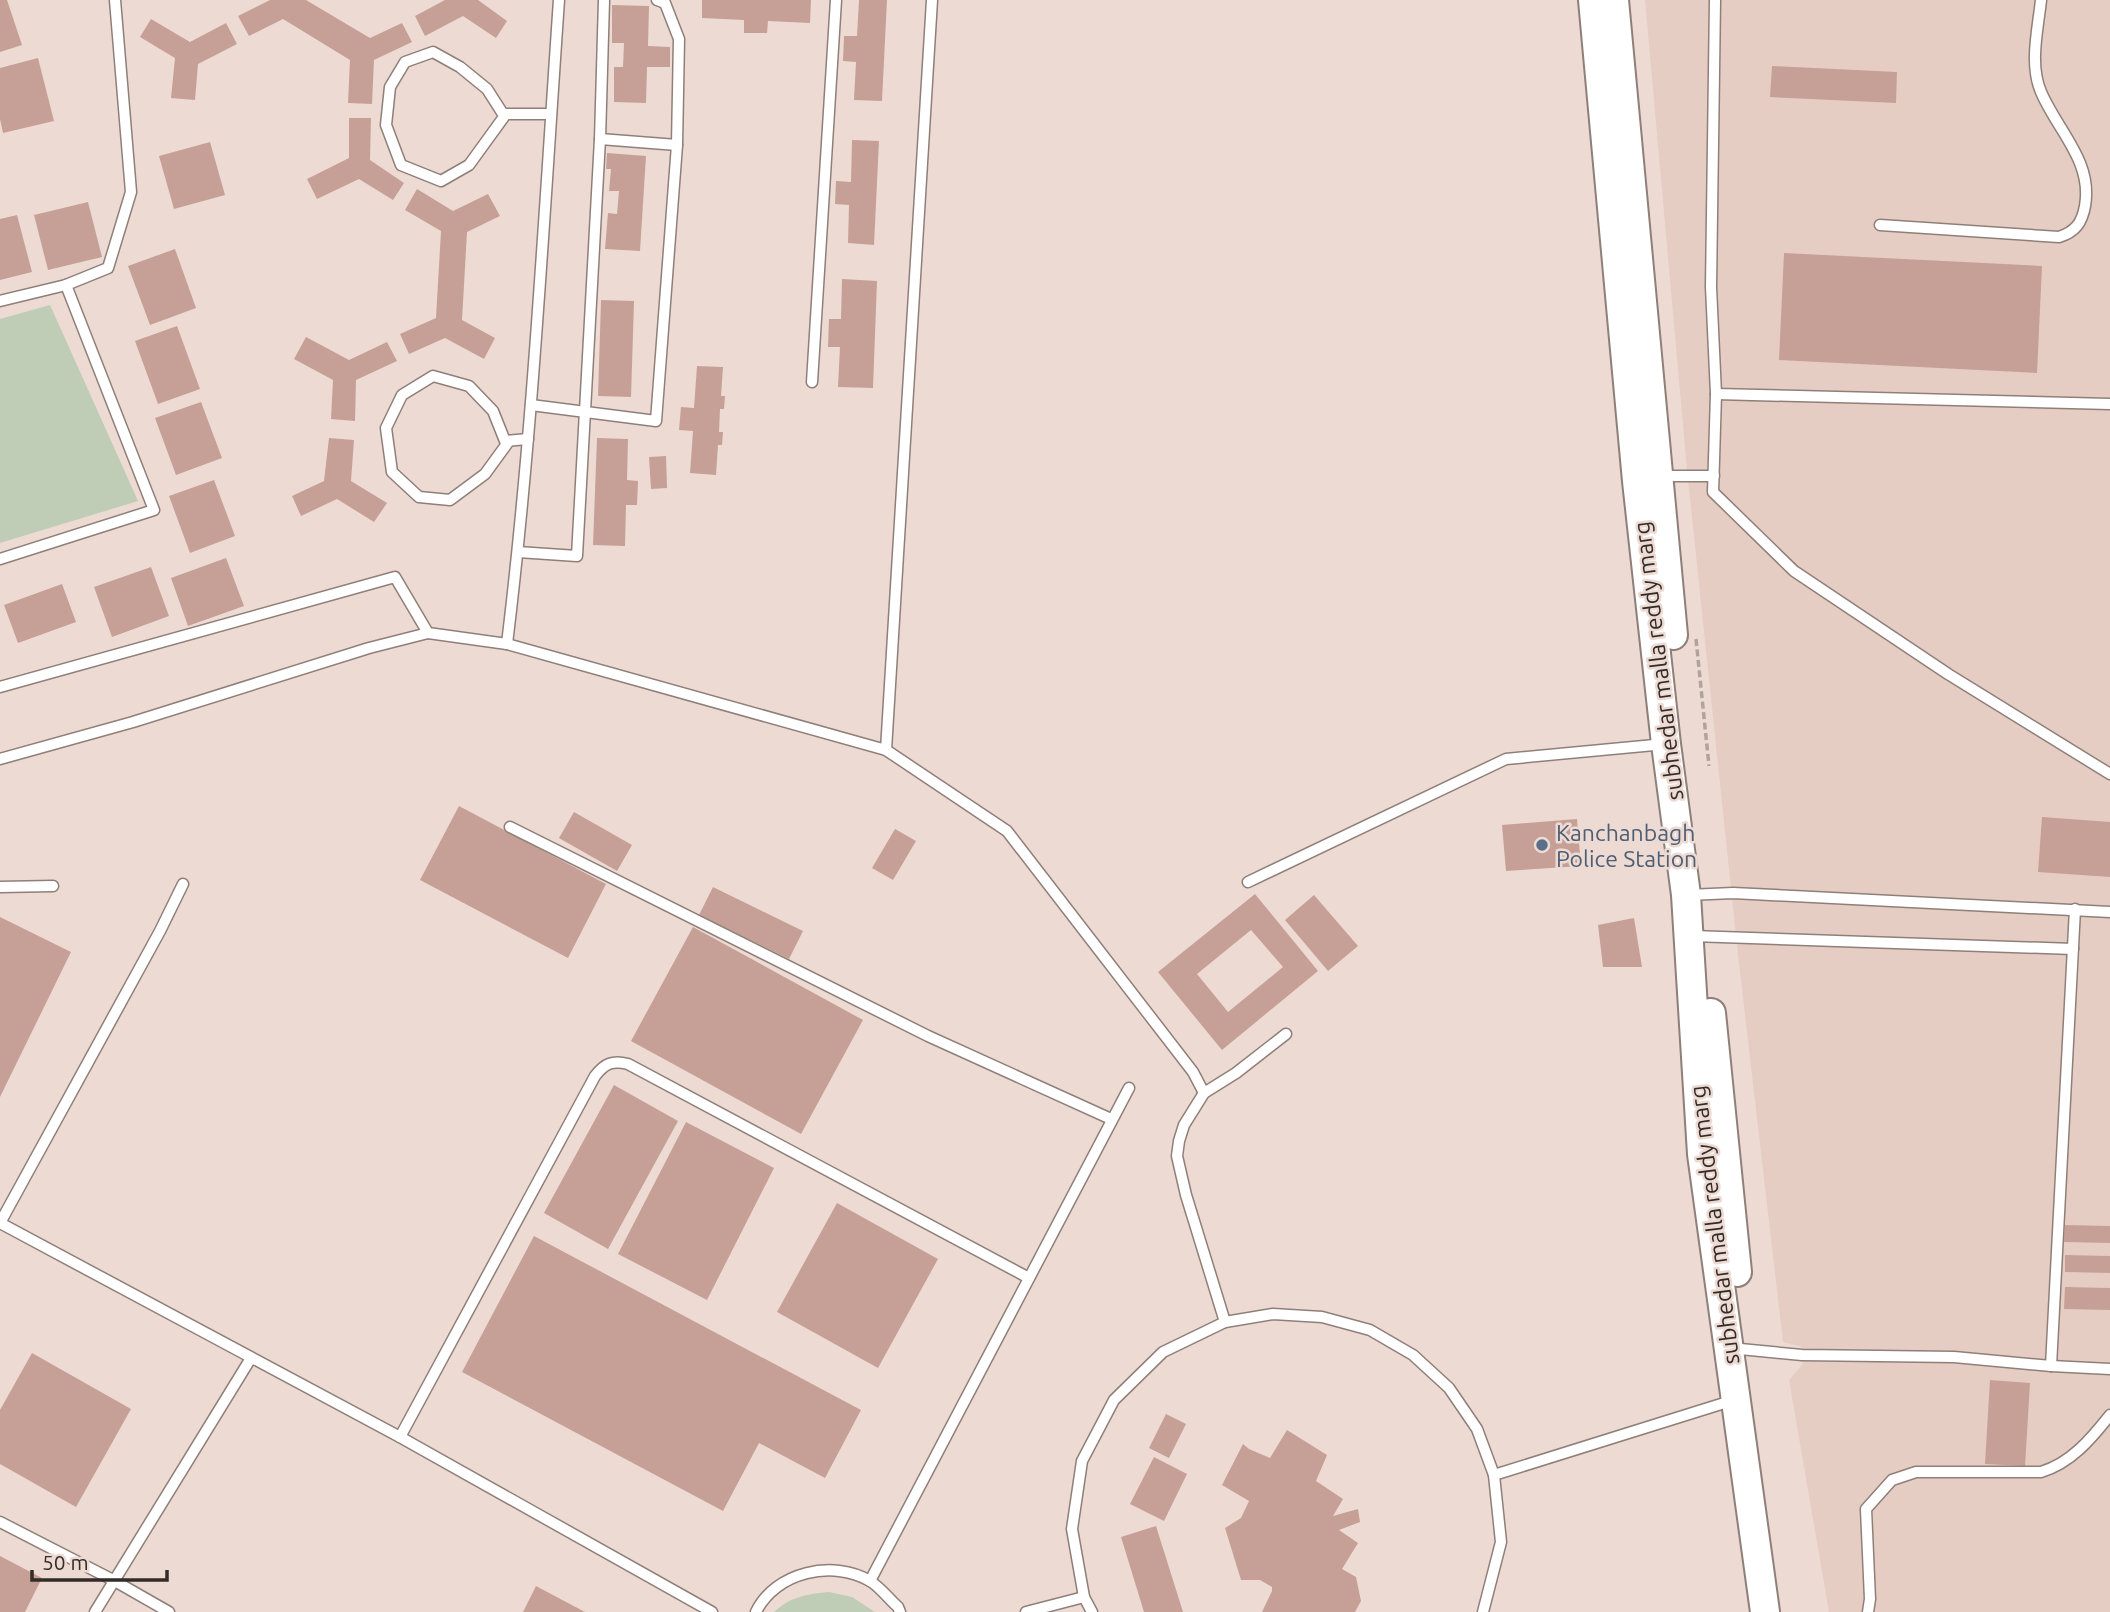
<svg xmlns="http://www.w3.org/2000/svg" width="2110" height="1612" viewBox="0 0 2110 1612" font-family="Ubuntu,sans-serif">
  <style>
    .built { fill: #e6cdc3 }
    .green { fill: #bfccb6 }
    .building { fill: #c6a096; fill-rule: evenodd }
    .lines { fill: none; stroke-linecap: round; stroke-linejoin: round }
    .service-casing { stroke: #8f7f79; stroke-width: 13 }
    .secondary-casing { stroke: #8f7f79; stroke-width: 32 }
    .path { stroke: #b1a39c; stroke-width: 3.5; stroke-dasharray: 7 3.5; stroke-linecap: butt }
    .service { stroke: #fff; stroke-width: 10 }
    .secondary { stroke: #fff; stroke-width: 28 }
    .service-dot { fill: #5c6f8a; stroke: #eddbd3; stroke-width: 2.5 }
    .labels { text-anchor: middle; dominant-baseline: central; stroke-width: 5; stroke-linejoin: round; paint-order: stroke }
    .street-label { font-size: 23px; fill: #322b28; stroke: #eddbd3 }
    .service-label { font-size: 23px; fill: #4e5e75; stroke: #eddbd3; text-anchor: start }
  </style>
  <rect width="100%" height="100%" fill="#eddbd3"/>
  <polygon class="built" points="1645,0 2110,0 2110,1612 1829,1612 1789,1380 1803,1364 1802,1347 1783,1342 1738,955 1687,470"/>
  <g class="green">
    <polygon points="50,305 138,501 0,543 0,319"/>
    <path d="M829,1592L852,1597L875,1612H774C790,1597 807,1594 829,1592Z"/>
  </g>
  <g class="building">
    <polygon points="0,0 7,0 22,45 0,52"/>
    <polygon points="270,0 306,0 370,38 402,23 412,42 374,60 372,104 348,103 350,60 283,19 249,36 238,16"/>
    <polygon points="445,0 478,0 507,21 496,38 463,16 425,36 415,16"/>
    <polygon points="702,0 811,0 810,23 768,21 767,33 744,33 744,20 702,18"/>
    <polygon points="859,0 887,0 882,101 854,100 856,62 843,61 844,36 857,36"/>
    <polygon points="612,5 649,6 648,46 670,47 670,67 647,67 646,103 614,102 614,67 623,67 624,43 612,43"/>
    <polygon points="151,19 190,42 226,23 237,44 198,64 195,100 171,98 175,58 140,37"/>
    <polygon points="38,58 54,121 3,133 0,119 0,68"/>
    <polygon points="1772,66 1897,72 1896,103 1770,97"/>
    <polygon points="349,118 371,118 370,160 404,183 393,200 359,179 317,199 307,179 349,158"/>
    <polygon points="852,140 879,141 874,245 848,243 849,205 835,204 836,181 851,182"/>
    <polygon points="210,142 225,195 174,209 159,156"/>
    <polygon points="607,153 646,156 640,251 605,249 608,213 617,214 619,191 609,191 611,169 606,169"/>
    <polygon points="417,189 453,211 488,194 500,216 467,232 462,320 495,338 484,359 445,338 409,354 400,334 436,318 441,231 405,210"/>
    <polygon points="88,202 102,257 48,270 34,215"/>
    <polygon points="17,215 32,272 0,280 0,219"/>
    <polygon points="175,249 196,308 150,325 128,266"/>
    <polygon points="1784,253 2042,266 2037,373 1779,360"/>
    <polygon points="842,279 877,281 873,388 838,387 840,347 828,347 829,319 841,319"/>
    <polygon points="601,300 634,301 631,397 598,396"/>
    <polygon points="177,326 200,389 158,404 135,341"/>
    <polygon points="306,337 349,360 387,342 397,361 356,380 355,421 331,419 333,380 294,359"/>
    <polygon points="697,366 723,367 721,396 725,396 724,409 720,409 719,432 723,432 722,445 718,445 716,475 690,473 693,431 679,430 681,407 694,408"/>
    <polygon points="201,402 222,458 176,475 155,418"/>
    <polygon points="329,438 354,440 351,481 387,503 374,522 337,499 301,516 292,496 324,481"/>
    <polygon points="597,438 628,439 627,480 638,481 637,505 626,505 625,546 593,545"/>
    <polygon points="666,456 667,488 651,489 649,457"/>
    <polygon points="214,480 235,536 190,553 169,496"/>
    <polygon points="226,558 244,606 188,626 171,578"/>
    <polygon points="151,567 169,616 112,637 94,587"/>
    <polygon points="62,584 76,622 18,643 4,605"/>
    <polygon points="459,806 606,884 568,958 420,880"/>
    <polygon points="574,812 632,845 617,871 559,838"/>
    <polygon points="2042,817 2110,822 2110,877 2038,872"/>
    <polygon points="1577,819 1581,866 1506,871 1502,825"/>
    <polygon points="895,829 916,841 893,880 872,868"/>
    <polygon points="713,887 803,931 789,959 699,915"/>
    <path d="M1255,894L1318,971L1222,1050L1158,972ZM1251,930L1283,967L1228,1012L1197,974Z"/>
    <polygon points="1314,895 1358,946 1328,971 1285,920"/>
    <polygon points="0,917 71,952 0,1097"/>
    <polygon points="1634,918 1642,967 1603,967 1598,925"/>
    <polygon points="693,927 863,1020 801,1134 631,1041"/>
    <polygon points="614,1085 678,1121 608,1249 544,1213"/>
    <polygon points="686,1122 774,1168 707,1300 618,1254"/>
    <polygon points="837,1203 938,1259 878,1368 777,1312"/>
    <polygon points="2065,1225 2110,1226 2110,1243 2064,1242"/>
    <polygon points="534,1236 861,1410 825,1478 759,1443 723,1511 462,1372"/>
    <polygon points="2065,1255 2110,1256 2110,1273 2065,1272"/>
    <polygon points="2065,1287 2110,1288 2110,1310 2064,1309"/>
    <polygon points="32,1353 131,1409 76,1507 0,1464 0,1410"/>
    <polygon points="1990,1380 2030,1383 2025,1466 1985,1464"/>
    <polygon points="1166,1414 1186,1424 1169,1458 1149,1448"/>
    <polygon points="1287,1430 1327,1455 1316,1481 1343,1499 1333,1516 1358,1509 1360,1522 1339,1530 1358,1543 1342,1569 1356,1577 1361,1601 1355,1612 1262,1612 1272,1591 1272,1587 1260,1580 1241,1580 1225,1528 1241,1518 1249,1501 1222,1485 1243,1444 1249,1449 1270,1458"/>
    <polygon points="1154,1457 1187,1474 1164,1521 1130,1504"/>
    <polygon points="1156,1526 1183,1612 1144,1612 1121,1537"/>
    <polygon points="0,1556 42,1578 25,1612 0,1612"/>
    <polygon points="536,1586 585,1612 523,1612"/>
  </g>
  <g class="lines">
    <g class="service-casing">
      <g id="service">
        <polyline points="657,0 665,3 679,39 677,145"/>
        <polyline points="1715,0 1711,287 1716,394 1713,492 1794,571 1948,674 2110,774"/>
        <polyline points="506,114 469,165 441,181 401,165 386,125 390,87 405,62 433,52 460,67 487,89 503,114 551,114"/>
        <path d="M1880,225L2059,237C2075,232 2082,223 2085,206C2093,161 2057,130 2041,92C2029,64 2038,29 2041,0"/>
        <polyline points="0,301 66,285"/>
        <polyline points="812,382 836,0"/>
        <polyline points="1716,394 2110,404"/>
        <polyline points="531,405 656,421 677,145 600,139"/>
        <polyline points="509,441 485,474 450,500 419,497 392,472 386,428 402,395 433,376 469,386 493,411 505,441 528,439"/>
        <polyline points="1662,476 1714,476"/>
        <polyline points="518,552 577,556 600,139 604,0"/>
        <polyline points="0,559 154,510 66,285 108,268 131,192 115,0"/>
        <path d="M507,644C533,430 544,215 559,0"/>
        <polyline points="0,687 395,577 428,633 507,644 886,750 932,0"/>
        <polyline points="886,750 1007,831 1193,1072 1204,1093"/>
        <polyline points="0,759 133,722 369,648 428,633"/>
        <polyline points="510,827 928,1036 1111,1119"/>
        <polyline points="1248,882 1506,759 1665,744"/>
        <polyline points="0,887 53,886"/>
        <polyline points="1688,895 1733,893 2110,912"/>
        <polyline points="1692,936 2073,949"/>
        <polyline points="0,1223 400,1437 712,1612"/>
        <polyline points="0,1223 160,931 183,884"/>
        <polyline points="1225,1322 1186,1195 1177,1156 1179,1141 1184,1125 1204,1093 1236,1073 1286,1034"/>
        <polyline points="1730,1348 1802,1355 1954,1357 2051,1366 2110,1369"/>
        <polyline points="2051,1366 2075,909"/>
        <path d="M400,1437L595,1076C605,1063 613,1060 628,1064L1029,1278"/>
        <polyline points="1494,1475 1734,1400"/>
        <polyline points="0,1522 113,1580 169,1612"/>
        <polyline points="870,1581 1129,1088"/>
        <polyline points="95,1612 251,1358"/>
        <path d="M756,1612C775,1572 833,1559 870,1581C880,1587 889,1599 898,1607L900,1612"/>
        <polyline points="1026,1612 1084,1597"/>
        <polyline points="1092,1612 1084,1597 1072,1529 1082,1461 1114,1400 1163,1352 1225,1322 1273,1314 1322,1317 1370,1330 1413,1355 1449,1388 1477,1429 1494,1475 1501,1542 1483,1612"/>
        <path d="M1868,1612L1870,1599L1866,1509L1892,1480L1916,1472H2041C2071,1463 2091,1439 2110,1415"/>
      </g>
    </g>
    <g class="secondary-casing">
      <g id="secondary">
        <polyline points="1593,0 1637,481 1666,744 1686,895 1702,1154 1765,1612"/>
        <polyline points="1614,0 1673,635"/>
        <polyline points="1711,1013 1737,1272"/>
      </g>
    </g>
    <polyline class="path" points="1696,639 1709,766"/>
    <use href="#service" class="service"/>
    <use href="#secondary" class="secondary"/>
  </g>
  <circle class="service-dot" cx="1542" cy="845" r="7"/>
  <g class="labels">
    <g class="street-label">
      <text transform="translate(1658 661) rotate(-97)">subhedar malla reddy marg</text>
      <text transform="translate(1714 1225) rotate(-97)">subhedar malla reddy marg</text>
    </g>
    <g class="service-label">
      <text x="1556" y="832">Kanchanbagh<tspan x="1556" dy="26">Police Station</tspan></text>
    </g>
  </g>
  <path d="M32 1570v10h135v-10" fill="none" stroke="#322b28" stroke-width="3.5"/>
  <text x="42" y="1570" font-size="21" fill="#322b28" stroke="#eddbd3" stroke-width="5" paint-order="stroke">50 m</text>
</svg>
